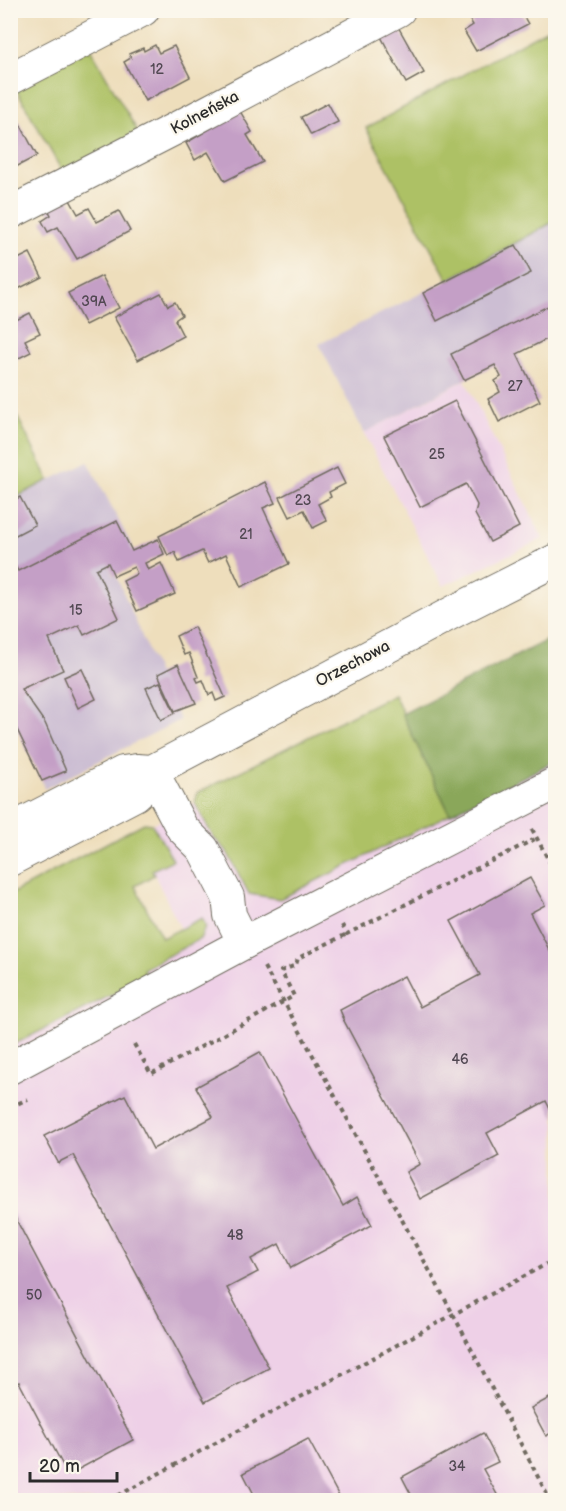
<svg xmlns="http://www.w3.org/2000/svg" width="566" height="1511" viewBox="0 0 566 1511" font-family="'Balsamiq Sans',sans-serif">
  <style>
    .built { fill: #eed0e7 }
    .industrial { fill: #ccbed3 }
    .green { fill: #adc165; stroke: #6c7648; stroke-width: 1.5 }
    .forest { fill: #8aa75a; stroke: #5a6942; stroke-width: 1.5 }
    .building { fill: #c49fc6 }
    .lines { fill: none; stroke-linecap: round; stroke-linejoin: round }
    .minor-casing { stroke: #6f6a5e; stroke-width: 34 }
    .path { stroke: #6f6a5e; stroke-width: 4; stroke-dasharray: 4.5 4.5; stroke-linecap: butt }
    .minor { stroke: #fff; stroke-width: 32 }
    .labels { text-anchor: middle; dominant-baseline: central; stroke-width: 4.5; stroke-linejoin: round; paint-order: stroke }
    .number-label { font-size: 14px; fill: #514852 }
    .street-label { font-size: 16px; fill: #2b2b2b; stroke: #fbf7ec }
  </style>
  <rect width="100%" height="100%" fill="#fbf7ec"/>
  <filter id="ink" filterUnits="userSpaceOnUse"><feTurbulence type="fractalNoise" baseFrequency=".0167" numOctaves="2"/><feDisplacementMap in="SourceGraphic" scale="12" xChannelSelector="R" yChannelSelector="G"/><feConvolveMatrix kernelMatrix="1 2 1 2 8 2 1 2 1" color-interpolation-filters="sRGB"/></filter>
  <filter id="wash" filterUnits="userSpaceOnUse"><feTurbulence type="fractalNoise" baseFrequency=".008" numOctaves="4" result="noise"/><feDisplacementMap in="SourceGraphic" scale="24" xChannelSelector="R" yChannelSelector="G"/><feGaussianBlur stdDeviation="1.35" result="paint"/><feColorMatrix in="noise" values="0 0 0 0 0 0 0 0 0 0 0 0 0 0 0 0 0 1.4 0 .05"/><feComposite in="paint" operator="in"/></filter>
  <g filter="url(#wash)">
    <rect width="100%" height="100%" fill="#eedebc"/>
    <g class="built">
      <polygon points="465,380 543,539 443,586 364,433"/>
      <polygon points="555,761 555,1500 11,1500 11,1046 147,977 143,969 200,939 202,918 181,929 152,870 173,860 152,824 195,803 213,837 226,850 249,894 280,899"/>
    </g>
    <g class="industrial">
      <polygon points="555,221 555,335 464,380 364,433 319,344 448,280"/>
      <polygon points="88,461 134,550 108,563 113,576 116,575 158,674 180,720 44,789 42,781 11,715 11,500"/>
    </g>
    <g class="green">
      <polygon points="555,25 555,221 448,280 366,128"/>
      <polygon points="90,48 139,134 63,173 15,87"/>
      <polygon points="11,404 49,480 11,500 10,500"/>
      <polygon points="394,694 450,814 280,899 249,894 226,850 213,837 195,803 197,793"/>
      <polygon points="144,823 152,824 173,860 152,870 154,875 135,886 162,938 202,918 206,926 200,939 143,969 147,977 11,1046 11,894"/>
    </g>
    <polygon class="forest" points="555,636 555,761 450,814 402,714"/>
    <g id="blocks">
      <g class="building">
        <polygon points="464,10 520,10 528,24 476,51 464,31 473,25"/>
        <polygon points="396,23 424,73 406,83 379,33"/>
        <polygon points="155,45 159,53 174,46 190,77 145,101 124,62 131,58 129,54 143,48 144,51"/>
        <polygon points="328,103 338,122 311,135 301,117"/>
        <polygon points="10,105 37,156 10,170"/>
        <polygon points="240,111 252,132 247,135 263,162 225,181 208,152 195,160 186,143"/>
        <polygon points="66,193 78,214 89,208 97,222 119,211 130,231 77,259 58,227 48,232 42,221 51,215 45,204"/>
        <polygon points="516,245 531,273 437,321 423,293"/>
        <polygon points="30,253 42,277 12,292 10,290 10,263"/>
        <polygon points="102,276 119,308 85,325 68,293"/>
        <polygon points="161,293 168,306 175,302 182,315 175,320 183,336 138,360 114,317"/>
        <polygon points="550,305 555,316 555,335 517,354 540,401 499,422 488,399 500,392 495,381 501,377 495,365 464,380 451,354"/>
        <polygon points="30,313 40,333 25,340 31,352 15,360 10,350 10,323"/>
        <polygon points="455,401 519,527 490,542 475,514 477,505 466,484 420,507 384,436"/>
        <polygon points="337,468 345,484 329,492 331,497 318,504 327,521 313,528 304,510 290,517 280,497"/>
        <polygon points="265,482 275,503 263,508 289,564 241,587 226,554 208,563 202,551 179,562 175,552 168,556 159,536"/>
        <polygon points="20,497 35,525 10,538 10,502"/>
        <polygon points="117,521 132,551 158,539 164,554 145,563 148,570 161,563 175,594 137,611 123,581 137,574 134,567 114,576 108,563 96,569 119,618 84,635 79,625 49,639 63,670 21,689 45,723 66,771 42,781 10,715 10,556 18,571"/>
        <polygon points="194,627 225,697 216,701 213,693 209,695 203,680 198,682 196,678 198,677 189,653 184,655 176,636"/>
        <polygon points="178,664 196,703 175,711 158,674"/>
        <polygon points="82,669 96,699 78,708 64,677"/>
        <polygon points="160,682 175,713 161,720 146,688"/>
        <polygon points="530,878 545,905 530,913 555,961 555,1119 546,1101 487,1133 499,1156 420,1199 406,1172 420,1164 342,1017 343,1017 340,1010 404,976 420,1007 480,975 451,921"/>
        <polygon points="260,1052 343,1206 357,1197 372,1225 291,1268 279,1244 251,1259 258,1272 227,1288 269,1368 205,1402 73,1155 61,1161 59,1164 44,1136 125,1095 153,1149 213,1117 196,1087"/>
        <polygon points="10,1208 133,1440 68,1475 19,1382 10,1386"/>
        <polygon points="555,1395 555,1431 546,1436 531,1408"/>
        <polygon points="483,1433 498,1462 483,1469 500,1500 414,1500 402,1477"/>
        <polygon points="308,1439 341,1500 257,1500 243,1473"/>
      </g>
    </g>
  </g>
  <g filter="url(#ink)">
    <use href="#blocks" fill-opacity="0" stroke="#6f6a5e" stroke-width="1.5"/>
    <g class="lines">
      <g class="minor-casing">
        <g id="minor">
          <polyline points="10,79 143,10"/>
          <polyline points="10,213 194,119 399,10"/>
          <polyline points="10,830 123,772 137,770 152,771 459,609 556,560"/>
          <polyline points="10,860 135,795 145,786 152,771"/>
          <polyline points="244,943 556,783"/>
          <polyline points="10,1068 244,943 230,915 228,897 203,849 182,828 152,771"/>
        </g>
      </g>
      <g class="path">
        <polyline points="532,829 556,874"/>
        <polyline points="342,925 347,934 537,838"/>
        <polyline points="264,967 284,1002 453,1314 550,1500"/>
        <polyline points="134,1044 151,1074 294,996 281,971 296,965 298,958 347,934"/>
        <polyline points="10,1107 28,1099"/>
        <polyline points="110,1500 556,1259"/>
      </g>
      <use href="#minor" class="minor"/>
    </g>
  </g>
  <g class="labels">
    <g class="number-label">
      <text x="157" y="69">12</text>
      <text x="94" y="301">39A</text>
      <text x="515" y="386">27</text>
      <text x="437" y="454">25</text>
      <text x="303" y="500">23</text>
      <text x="246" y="534">21</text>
      <text x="76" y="610">15</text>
      <text x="460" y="1059">46</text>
      <text x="235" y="1235">48</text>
      <text x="34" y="1295">50</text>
      <text x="457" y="1466">34</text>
    </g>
    <g class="street-label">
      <text transform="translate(205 113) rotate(-28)">Kolneńska</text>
      <text transform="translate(353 664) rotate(-28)">Orzechowa</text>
    </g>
  </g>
  <rect width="566" height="1511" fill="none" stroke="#fbf7ec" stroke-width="36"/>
  <path d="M30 1472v9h87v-9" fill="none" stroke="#2b2b2b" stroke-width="3"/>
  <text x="39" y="1472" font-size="18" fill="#2b2b2b" stroke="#fbf7ec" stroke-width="4.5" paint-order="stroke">20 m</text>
</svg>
